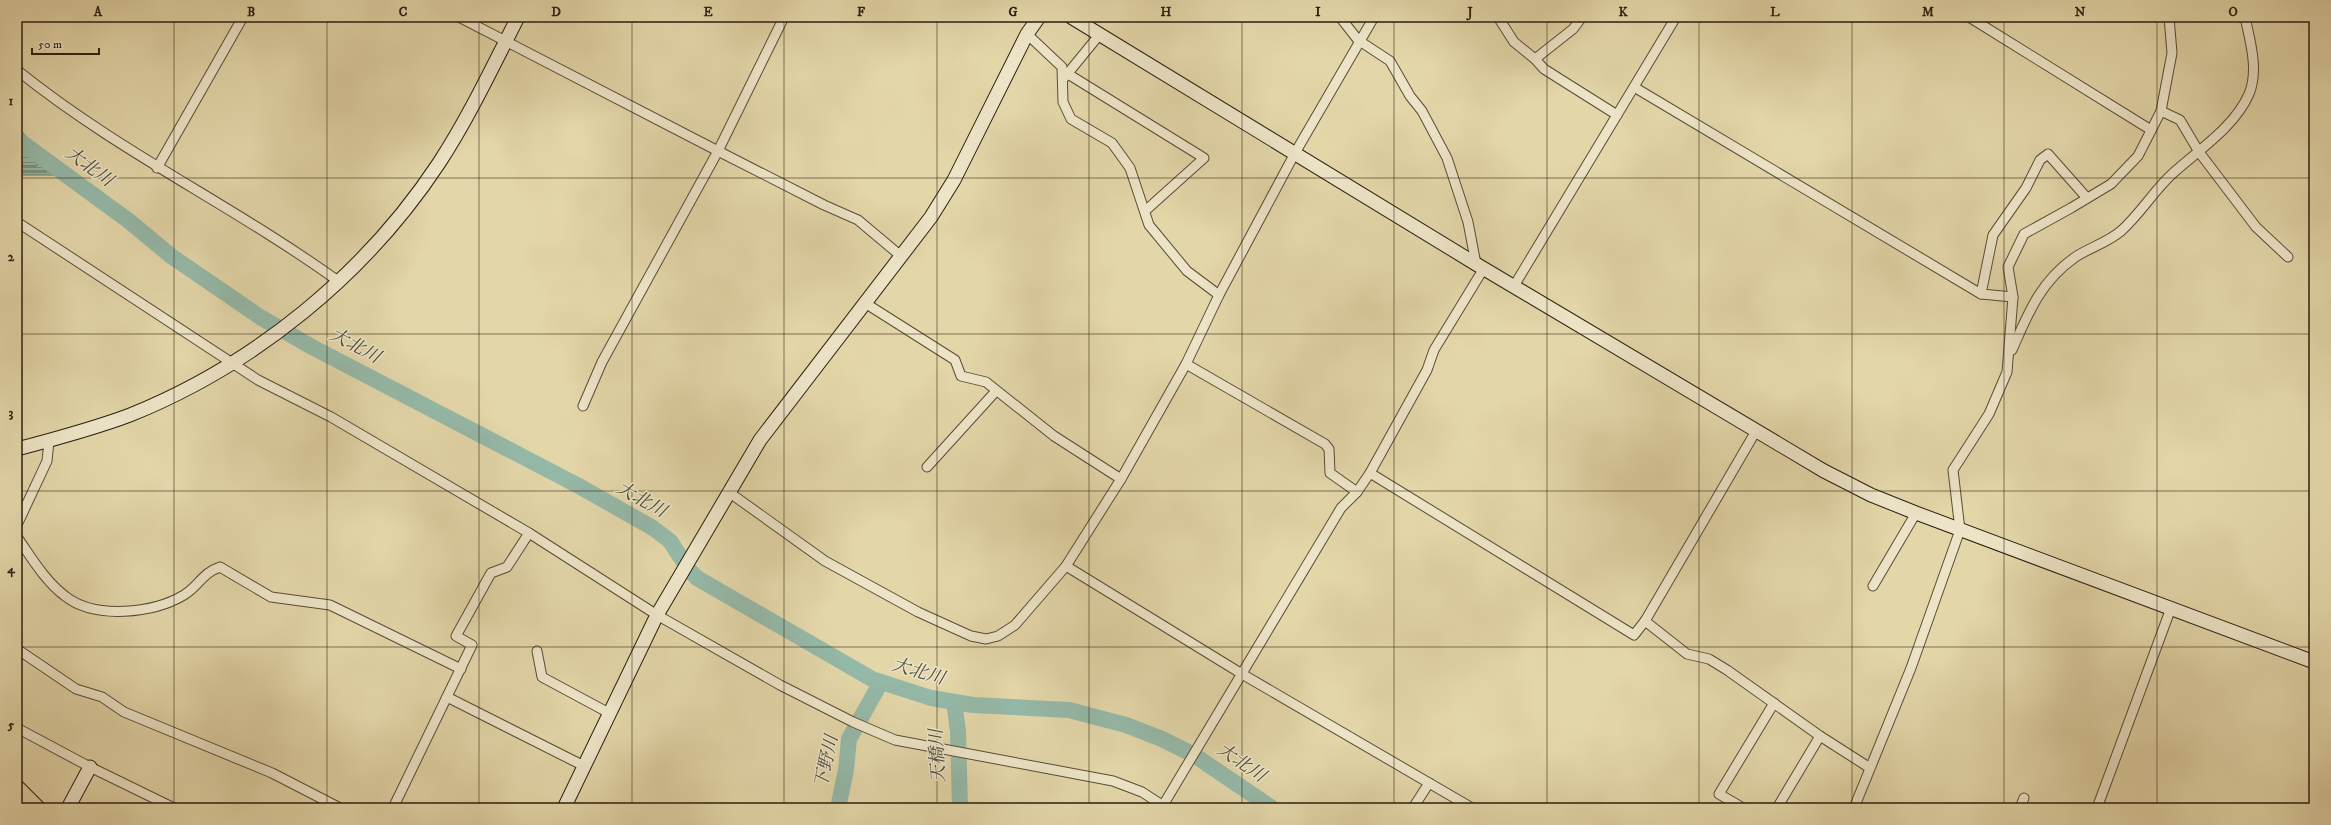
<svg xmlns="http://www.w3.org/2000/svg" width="2331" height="825" viewBox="0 0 2331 825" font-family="'IM FELL DW Pica','Noto Serif JP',serif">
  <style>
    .water { fill: url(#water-rules); stroke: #6b7b6a }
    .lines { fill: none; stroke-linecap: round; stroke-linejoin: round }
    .shore { stroke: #606c5a; stroke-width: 1 }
    .river { stroke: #95b9a8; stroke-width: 16 }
    .street-casing { stroke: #594c34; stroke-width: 11 }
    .secondary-casing { stroke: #2b1e0d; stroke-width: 15 }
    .primary-casing { stroke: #2b1e0d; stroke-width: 16 }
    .street { stroke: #ede4c7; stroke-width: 9 }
    .secondary { stroke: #ede4c7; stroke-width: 13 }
    .primary { stroke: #e3d6a9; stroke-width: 14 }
    .grid { fill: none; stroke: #2b1e0d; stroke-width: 1; stroke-opacity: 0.55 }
    .labels { text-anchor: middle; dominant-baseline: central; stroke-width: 3; stroke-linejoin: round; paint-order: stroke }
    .water-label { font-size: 18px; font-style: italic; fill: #4b4c3c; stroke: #ede4c7 }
    .neatline { fill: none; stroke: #2b1e0d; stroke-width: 1.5 }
    .grid-label { font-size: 13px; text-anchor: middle; font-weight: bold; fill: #2b1e0d }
  </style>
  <defs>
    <pattern id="water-rules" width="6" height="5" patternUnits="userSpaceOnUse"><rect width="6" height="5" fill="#95b9a8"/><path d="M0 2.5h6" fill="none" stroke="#7a9687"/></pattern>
  </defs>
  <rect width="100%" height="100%" fill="#e3d6a9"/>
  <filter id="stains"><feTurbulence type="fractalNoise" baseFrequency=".005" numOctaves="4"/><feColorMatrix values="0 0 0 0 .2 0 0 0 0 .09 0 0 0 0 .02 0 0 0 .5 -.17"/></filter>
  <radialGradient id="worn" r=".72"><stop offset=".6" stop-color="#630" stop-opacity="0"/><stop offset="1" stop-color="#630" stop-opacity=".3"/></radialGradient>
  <polygon class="water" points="17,126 60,175 17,175"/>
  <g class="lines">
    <g class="shore">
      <polyline points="17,132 49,169 47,171 17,171"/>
      <polyline points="17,140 38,164 36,166 17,166"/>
    </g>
    <g class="river">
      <polyline points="17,139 129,221 171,256 260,317 312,347 577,485 653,528 670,541 689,570 697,578 872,679 931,698 973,705 1069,710 1126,725 1162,739 1194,755 1272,808"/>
      <polyline points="954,702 958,731 960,808"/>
      <polyline points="838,808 846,770 849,739 881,682"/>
    </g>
    <g class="street-casing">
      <g id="street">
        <polyline points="459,17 718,151 824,205 858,220 902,257"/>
        <polyline points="1340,17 1358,40 1390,61 1410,96 1422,111 1447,158 1468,222 1476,264"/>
        <polyline points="1498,17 1514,42 1535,59"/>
        <polyline points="1582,17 1573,29 1535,59 1544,69 1617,115"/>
        <polyline points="1969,17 2151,130"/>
        <polyline points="1027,34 1062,67 1063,102 1071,119 1112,143 1130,168 1149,225 1187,271 1219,295"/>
        <path d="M17,70C117,151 234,206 338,281"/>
        <polyline points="1068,74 1204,158 1145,211"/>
        <polyline points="1064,78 1100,34"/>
        <polyline points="1634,87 1981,294 2013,297"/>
        <polyline points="2161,111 2180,120 2199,152 2256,227 2288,257"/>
        <polyline points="157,168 243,17"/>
        <polyline points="17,222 258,380 331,417 529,533 657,615 780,685 853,722 895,740 1113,781 1142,792 1162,805"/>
        <polyline points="1514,286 1676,17"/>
        <polyline points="1981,294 1993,235 2026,188 2040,160 2048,154 2087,198"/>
        <polyline points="865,303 955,360 961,376 986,382 1054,436 1121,479"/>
        <path d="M2012,350C2028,314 2040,282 2074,258C2088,248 2107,243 2121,231C2140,214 2153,192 2171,175C2197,151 2234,128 2249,94C2259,70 2250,41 2245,17"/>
        <polyline points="1186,364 1325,444 1329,449 1330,473 1357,492"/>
        <polyline points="583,406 602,362 718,151 784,17"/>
        <polyline points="927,467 996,391"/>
        <polyline points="1370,473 1634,635 1645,621 1756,431"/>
        <polyline points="730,493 825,561 918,612 971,636 986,639 998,636 1015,625 1066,566 1121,479 1186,364 1219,295 1295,153 1374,17"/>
        <polyline points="17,525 47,461 49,441"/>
        <path d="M17,537C31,557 45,581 65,596C95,620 154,613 184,595C199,586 202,573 220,567L271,597L330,605L461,669"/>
        <polyline points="1066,566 1242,674 1472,808"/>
        <polyline points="1873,586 1916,513"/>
        <polyline points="1645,621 1687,654 1709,659 1727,670 1820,736 1870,768"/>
        <polyline points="17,649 76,689 102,697 124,712 272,773 340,808"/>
        <polyline points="537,651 542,677 609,713"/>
        <polyline points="447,697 584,766"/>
        <polyline points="17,728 90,767 174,808"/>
        <polyline points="393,808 472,645 456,636 491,573 507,567 529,533"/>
        <polyline points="1159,808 1165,802 1341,508 1357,492 1370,473 1427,370 1434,350 1484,268"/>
        <polyline points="1413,808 1429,783"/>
        <polyline points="1743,808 1719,794 1774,703"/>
        <polyline points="1777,808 1820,736"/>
        <polyline points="1854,808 1911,668 1960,530 1953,470 1989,414 2007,372 2013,297 2008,267 2024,234 2071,208 2111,184 2138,156 2161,111 2172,53 2169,17"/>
        <polyline points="2020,808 2024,798"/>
        <polyline points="2097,808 2171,608"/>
      </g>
    </g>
    <g class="secondary-casing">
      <g id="secondary">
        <polyline points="1071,17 1476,264 1824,471 1871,495 1916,513 2314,662"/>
        <path d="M17,449C55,439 93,429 130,415C254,365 365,275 439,163C469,117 493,66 518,17"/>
        <polyline points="68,808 90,767"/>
        <polyline points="564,808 657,615 760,440 931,217 954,180 1027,34 1039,17"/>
      </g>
    </g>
    <g class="primary-casing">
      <polyline id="primary" points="17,787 38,808"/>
    </g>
    <use href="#street" class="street"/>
    <use href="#secondary" class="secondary"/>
    <use href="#primary" class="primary"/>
  </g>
  <path class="grid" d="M174,17V808M327,17V808M479,17V808M632,17V808M784,17V808M937,17V808M1089,17V808M1242,17V808M1394,17V808M1547,17V808M1699,17V808M1852,17V808M2004,17V808M2157,17V808M17,178H2314M17,334H2314M17,491H2314M17,647H2314"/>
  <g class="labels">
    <g class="water-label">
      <text transform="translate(89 167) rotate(36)">大北川</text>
      <text transform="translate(355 346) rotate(28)">大北川</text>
      <text transform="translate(641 500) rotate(29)">大北川</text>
      <text transform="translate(918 672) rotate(16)">大北川</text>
      <text transform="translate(938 756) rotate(-93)">天橋川</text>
      <text transform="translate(827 762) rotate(-78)">下野川</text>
      <text transform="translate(1241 763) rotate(34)">大北川</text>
    </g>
  </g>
  <rect width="2331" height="825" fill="none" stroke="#e3d6a9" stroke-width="44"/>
  <path d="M32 48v6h67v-6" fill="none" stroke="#2b1e0d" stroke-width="2"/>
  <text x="38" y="48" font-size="12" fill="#2b1e0d" stroke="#ede4c7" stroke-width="3" paint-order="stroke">50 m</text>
  <rect x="22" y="22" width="2287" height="781" class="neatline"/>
  <g class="grid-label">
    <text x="98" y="16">A</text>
    <text x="251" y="16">B</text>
    <text x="403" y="16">C</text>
    <text x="556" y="16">D</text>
    <text x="708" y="16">E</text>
    <text x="861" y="16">F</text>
    <text x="1013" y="16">G</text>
    <text x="1166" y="16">H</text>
    <text x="1318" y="16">I</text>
    <text x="1470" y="16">J</text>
    <text x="1623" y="16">K</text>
    <text x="1775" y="16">L</text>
    <text x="1928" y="16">M</text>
    <text x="2080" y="16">N</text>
    <text x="2233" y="16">O</text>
    <text x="11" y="105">1</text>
    <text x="11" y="261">2</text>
    <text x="11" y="417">3</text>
    <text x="11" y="573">4</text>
    <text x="11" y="729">5</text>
  </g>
  <rect width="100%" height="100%" filter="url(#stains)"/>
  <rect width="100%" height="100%" fill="url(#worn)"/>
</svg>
